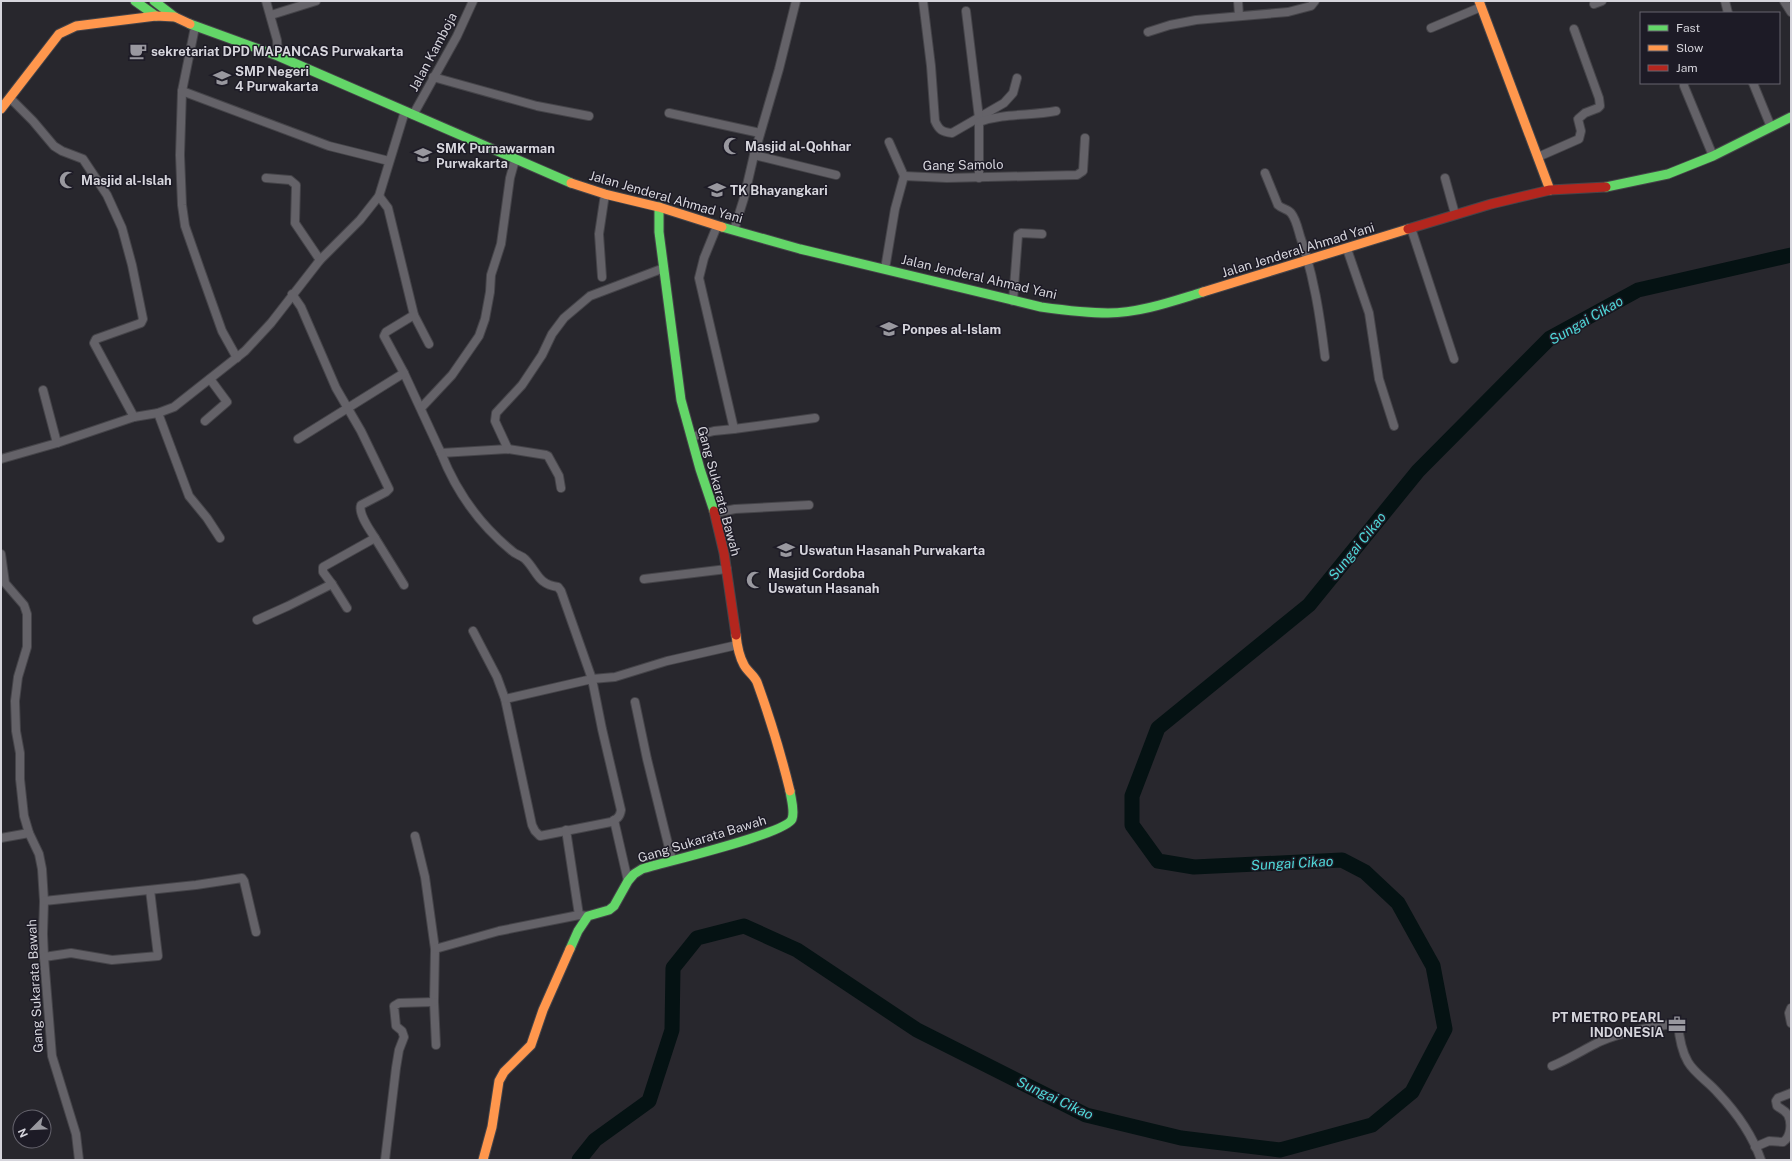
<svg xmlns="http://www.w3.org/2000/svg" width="1792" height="1161" viewBox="0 0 1792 1161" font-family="'Public Sans',sans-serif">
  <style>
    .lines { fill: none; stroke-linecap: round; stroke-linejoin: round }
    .river { stroke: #051213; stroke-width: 15 }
    .street-casing { stroke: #454449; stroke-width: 10 }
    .fast-casing { stroke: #454449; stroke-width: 11 }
    .slow-casing { stroke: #454449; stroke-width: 11 }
    .jam-casing { stroke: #454449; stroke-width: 11 }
    .street { stroke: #646268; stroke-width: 8 }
    .fast { stroke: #63d668; stroke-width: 9 }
    .slow { stroke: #ff974d; stroke-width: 9 }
    .jam { stroke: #b3261e; stroke-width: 9 }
    .labels { text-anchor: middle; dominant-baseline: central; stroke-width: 3; stroke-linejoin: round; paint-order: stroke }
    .poi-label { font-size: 13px; font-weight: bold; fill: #d6d5dc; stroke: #1d1b26; text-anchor: start }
    .street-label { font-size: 13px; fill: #d6d5dc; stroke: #1d1b26 }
    .water-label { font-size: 14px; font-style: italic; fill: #50d8d9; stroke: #1d1b26 }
  </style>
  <rect width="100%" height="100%" fill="#28272d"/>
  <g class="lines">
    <polyline class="river" points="579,1160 595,1140 649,1101 672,1030 673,968 697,938 744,926 797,950 917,1030 1086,1115 1181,1138 1280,1150 1372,1125 1412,1092 1445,1029 1433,966 1398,903 1365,872 1342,860 1194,867 1158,861 1132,825 1132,796 1158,728 1309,605 1418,471 1550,338 1638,290 1791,255"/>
    <g class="street-casing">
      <g id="street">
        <polyline points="266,1 277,40 278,56"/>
        <path d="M923,1L931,66L935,121C939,130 942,132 952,133L1004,103L1013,93L1017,78"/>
        <polyline points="1238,1 1239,15"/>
        <polyline points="1725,1 1728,13"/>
        <polyline points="1784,1 1791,12"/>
        <polyline points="1594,4 1602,1"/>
        <polyline points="966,11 979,118 979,178"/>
        <polyline points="271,15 316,1"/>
        <polyline points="195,27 182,91 180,155 182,205 185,226 200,269 222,331 237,358"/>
        <polyline points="1431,28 1481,7"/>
        <polyline points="1148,32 1170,25 1196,20 1288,12 1311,6 1315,1"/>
        <polyline points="433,77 537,106 589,116"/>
        <polyline points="1753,83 1771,127"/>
        <polyline points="1684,86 1713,156"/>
        <polyline points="182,91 329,146 389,161"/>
        <polyline points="10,98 33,121 54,146 62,151 83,159 107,195 122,228 132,265 143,319 141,323 96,339 94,343 134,417"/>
        <polyline points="669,113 760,133"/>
        <polyline points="413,115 457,36 473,1"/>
        <path d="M979,122C1004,113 1030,116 1056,111"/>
        <polyline points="889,142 904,176"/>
        <polyline points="754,155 836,175"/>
        <polyline points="1538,157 1579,139 1581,131 1578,119 1585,113 1598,108 1600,106 1599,98 1574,29"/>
        <path d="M1265,173L1278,205C1282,209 1288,209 1291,213C1296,219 1298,229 1300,236C1314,276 1320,316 1325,357"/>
        <polyline points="266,178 290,180 296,185 295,223 320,260"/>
        <polyline points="1445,178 1455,214"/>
        <polyline points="379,196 388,208 414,315 386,332 384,336 404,373 441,453 508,449 546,455 548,456 559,476 561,488"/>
        <polyline points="1411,228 1454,359"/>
        <polyline points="734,230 744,198 754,155 779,69 796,1"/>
        <polyline points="1347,249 1369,313 1379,379 1394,426"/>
        <polyline points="885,269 895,209 904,176 947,178 1077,175 1083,171 1085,138"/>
        <polyline points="602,277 599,234 605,194"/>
        <polyline points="1013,301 1018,235 1021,233 1042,234"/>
        <polyline points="414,315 429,344"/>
        <polyline points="43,390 57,443"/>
        <polyline points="421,408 452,375 479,336 485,319 490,292 491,275 501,244 510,178 515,160"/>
        <polyline points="158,413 189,496 207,518 220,538"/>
        <polyline points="205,421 227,402 210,379"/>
        <polyline points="734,429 815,418"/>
        <polyline points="691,437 714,431 734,429 699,278 704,258 717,226"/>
        <polyline points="298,439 404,373"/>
        <polyline points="508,449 495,421 496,413 522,385 542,355 552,334 564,318 590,296 664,268"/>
        <path d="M441,453C456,491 480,525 512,551C516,555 521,555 525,559C538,572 537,584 558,587L561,591L592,679L602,729L621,810C620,817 617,819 611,822L540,836L535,831L532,825L505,699L592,679L615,677L667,661L737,645"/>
        <polyline points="1,459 57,443 134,417 158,413 174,407 245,351 271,323 320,260 360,220 379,196 405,111"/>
        <polyline points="715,513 735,509 809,505"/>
        <polyline points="375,538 404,585"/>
        <polyline points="1,554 5,583 24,605 27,614 27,647 18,677 15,701 16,731 20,753 20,779 24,816 29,833 39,854 42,869 44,901 43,934 44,957 52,1056 76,1134 79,1160"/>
        <polyline points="644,579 727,569"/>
        <polyline points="332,584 347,608"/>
        <path d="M257,620L288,606L332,584L323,572V567L375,538C370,530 358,514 361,505L386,492L389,489L361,431L336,388L301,307L292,294"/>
        <polyline points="473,631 497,677 505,699"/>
        <polyline points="635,702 647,759 672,860"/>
        <polyline points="614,820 628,881"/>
        <polyline points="566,830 579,915"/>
        <polyline points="415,836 425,877 435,949 434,1002 436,1045"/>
        <polyline points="1,838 29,833"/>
        <polyline points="44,901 196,885 242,878 244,881 256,932"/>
        <polyline points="435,949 499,931 579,915 588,916"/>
        <polyline points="44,957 71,953 112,960 158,956 150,890"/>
        <polyline points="1791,1008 1789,1013 1791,1023"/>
        <path d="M1552,1066C1569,1059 1583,1050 1599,1042C1624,1031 1651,1027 1678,1023C1679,1036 1681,1050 1688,1062C1695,1074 1709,1082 1718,1093C1736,1112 1752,1134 1761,1160"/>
        <path d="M1755,1147L1769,1141L1783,1142C1791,1137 1792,1123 1788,1115C1785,1110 1781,1109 1777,1106L1776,1101L1778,1098L1791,1093"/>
        <polyline points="385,1160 396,1068 399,1050 404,1037 402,1031 396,1026 394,1006 399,1003 434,1002"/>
      </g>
    </g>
    <g class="fast-casing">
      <g id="fast">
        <polyline points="135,1 156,16"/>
        <polyline points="154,1 175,17"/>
        <polyline points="190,24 278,56 571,183"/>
        <polyline points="1606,187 1668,174 1713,156 1791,117"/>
        <polyline points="659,207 659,232 681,400 700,469 714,511"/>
        <path d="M722,227L800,249L1041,307C1063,310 1086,313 1108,313C1140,313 1173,301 1203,292"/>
        <path d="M570,949L578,931L588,916L609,910L614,906L628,881L634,874L642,869C664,862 786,834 792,819C795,811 791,799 790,791"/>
      </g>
    </g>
    <g class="slow-casing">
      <g id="slow">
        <polyline points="1479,1 1550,190"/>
        <polyline points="1,109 59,34 76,26 156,16 175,17 190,24"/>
        <polyline points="571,183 605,194 659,207 722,227"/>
        <polyline points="1203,292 1408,229"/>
        <path d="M736,635C737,645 739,656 744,665C747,671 754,675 757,682C770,718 781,754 790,791"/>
        <polyline points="483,1160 492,1127 499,1081 504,1072 531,1045 543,1010 570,949"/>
      </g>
    </g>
    <g class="jam-casing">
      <g id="jam">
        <polyline points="1408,229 1491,204 1550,190 1606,187"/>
        <polyline points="714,511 724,553 736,635"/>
      </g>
    </g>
    <use href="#street" class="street"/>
    <use href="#fast" class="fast"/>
    <use href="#slow" class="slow"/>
    <use href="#jam" class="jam"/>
  </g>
  <defs>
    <g id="cafe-bare" transform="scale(1.38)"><path d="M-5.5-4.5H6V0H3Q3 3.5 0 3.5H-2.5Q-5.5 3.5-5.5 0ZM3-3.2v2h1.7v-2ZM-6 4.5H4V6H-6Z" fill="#99989f" stroke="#1d1b26" stroke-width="2.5" paint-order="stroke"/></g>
    <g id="school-bare" transform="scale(1.38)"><path d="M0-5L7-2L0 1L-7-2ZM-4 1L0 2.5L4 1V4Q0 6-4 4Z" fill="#99989f" stroke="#1d1b26" stroke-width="2.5" paint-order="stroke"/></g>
    <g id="mosque-bare" transform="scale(1.38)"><path d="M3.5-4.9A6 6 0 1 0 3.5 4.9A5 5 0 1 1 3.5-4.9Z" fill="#99989f" stroke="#1d1b26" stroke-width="2.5" paint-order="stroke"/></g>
    <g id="office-bare" transform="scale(1.38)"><path d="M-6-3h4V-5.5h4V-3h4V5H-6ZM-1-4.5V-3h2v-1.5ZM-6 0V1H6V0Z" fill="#99989f" stroke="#1d1b26" stroke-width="2.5" paint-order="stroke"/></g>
  </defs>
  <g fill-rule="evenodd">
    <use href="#cafe-bare" x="138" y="51"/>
    <use href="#school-bare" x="222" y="78"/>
    <use href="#mosque-bare" x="732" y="146"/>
    <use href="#school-bare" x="423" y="155"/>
    <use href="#mosque-bare" x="68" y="180"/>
    <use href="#school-bare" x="717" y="190"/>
    <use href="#school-bare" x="889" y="329"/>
    <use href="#school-bare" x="786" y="550"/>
    <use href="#mosque-bare" x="755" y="580"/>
    <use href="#office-bare" x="1677" y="1024"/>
  </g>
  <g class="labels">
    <g class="poi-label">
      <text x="151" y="51">sekretariat DPD MAPANCAS Purwakarta</text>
      <text x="235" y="71">SMP Negeri<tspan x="235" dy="15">4 Purwakarta</tspan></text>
      <text x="745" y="146">Masjid al-Qohhar</text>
      <text x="436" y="148">SMK Purnawarman<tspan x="436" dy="15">Purwakarta</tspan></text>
      <text x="81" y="180">Masjid al-Islah</text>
      <text x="730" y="190">TK Bhayangkari</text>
      <text x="902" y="329">Ponpes al-Islam</text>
      <text x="799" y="550">Uswatun Hasanah Purwakarta</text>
      <text x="768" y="573">Masjid Cordoba<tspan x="768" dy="15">Uswatun Hasanah</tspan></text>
      <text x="1664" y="1017" text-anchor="end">PT METRO PEARL<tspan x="1664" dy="15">INDONESIA</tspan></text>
    </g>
    <g class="street-label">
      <text transform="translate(433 52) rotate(-62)">Jalan Kamboja</text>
      <text transform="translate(963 165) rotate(-1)">Gang Samolo</text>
      <text transform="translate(666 197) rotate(16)">Jalan Jenderal Ahmad Yani</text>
      <text transform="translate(1298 250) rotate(-17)">Jalan Jenderal Ahmad Yani</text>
      <text transform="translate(979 277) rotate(13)">Jalan Jenderal Ahmad Yani</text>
      <text transform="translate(719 491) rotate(75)">Gang Sukarata Bawah</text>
      <text transform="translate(702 839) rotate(-17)">Gang Sukarata Bawah</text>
      <text transform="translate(35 986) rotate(-93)">Gang Sukarata Bawah</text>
    </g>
    <g class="water-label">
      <text transform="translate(1586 320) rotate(-30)">Sungai Cikao</text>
      <text transform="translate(1357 546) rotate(-51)">Sungai Cikao</text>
      <text transform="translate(1292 863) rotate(-3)">Sungai Cikao</text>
      <text transform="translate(1055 1098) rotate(25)">Sungai Cikao</text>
    </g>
  </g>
  <rect width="1792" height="1161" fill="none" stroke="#d6d5dc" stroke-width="4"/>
  <rect x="1640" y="12" width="140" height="72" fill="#1d1b26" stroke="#67656f"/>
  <rect x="1648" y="25" width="20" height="6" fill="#63d668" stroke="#67656f"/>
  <text x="1676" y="32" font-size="12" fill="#d6d5dc">Fast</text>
  <rect x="1648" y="45" width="20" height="6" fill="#ff974d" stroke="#67656f"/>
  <text x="1676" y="52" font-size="12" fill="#d6d5dc">Slow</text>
  <rect x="1648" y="65" width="20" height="6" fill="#b3261e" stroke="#67656f"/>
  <text x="1676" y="72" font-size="12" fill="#d6d5dc">Jam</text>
  <g transform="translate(32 1129) rotate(246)"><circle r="19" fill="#1d1b26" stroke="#67656f"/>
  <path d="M0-3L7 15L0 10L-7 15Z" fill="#99989f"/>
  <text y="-6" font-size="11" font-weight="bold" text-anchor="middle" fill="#d6d5dc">N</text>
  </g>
</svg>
